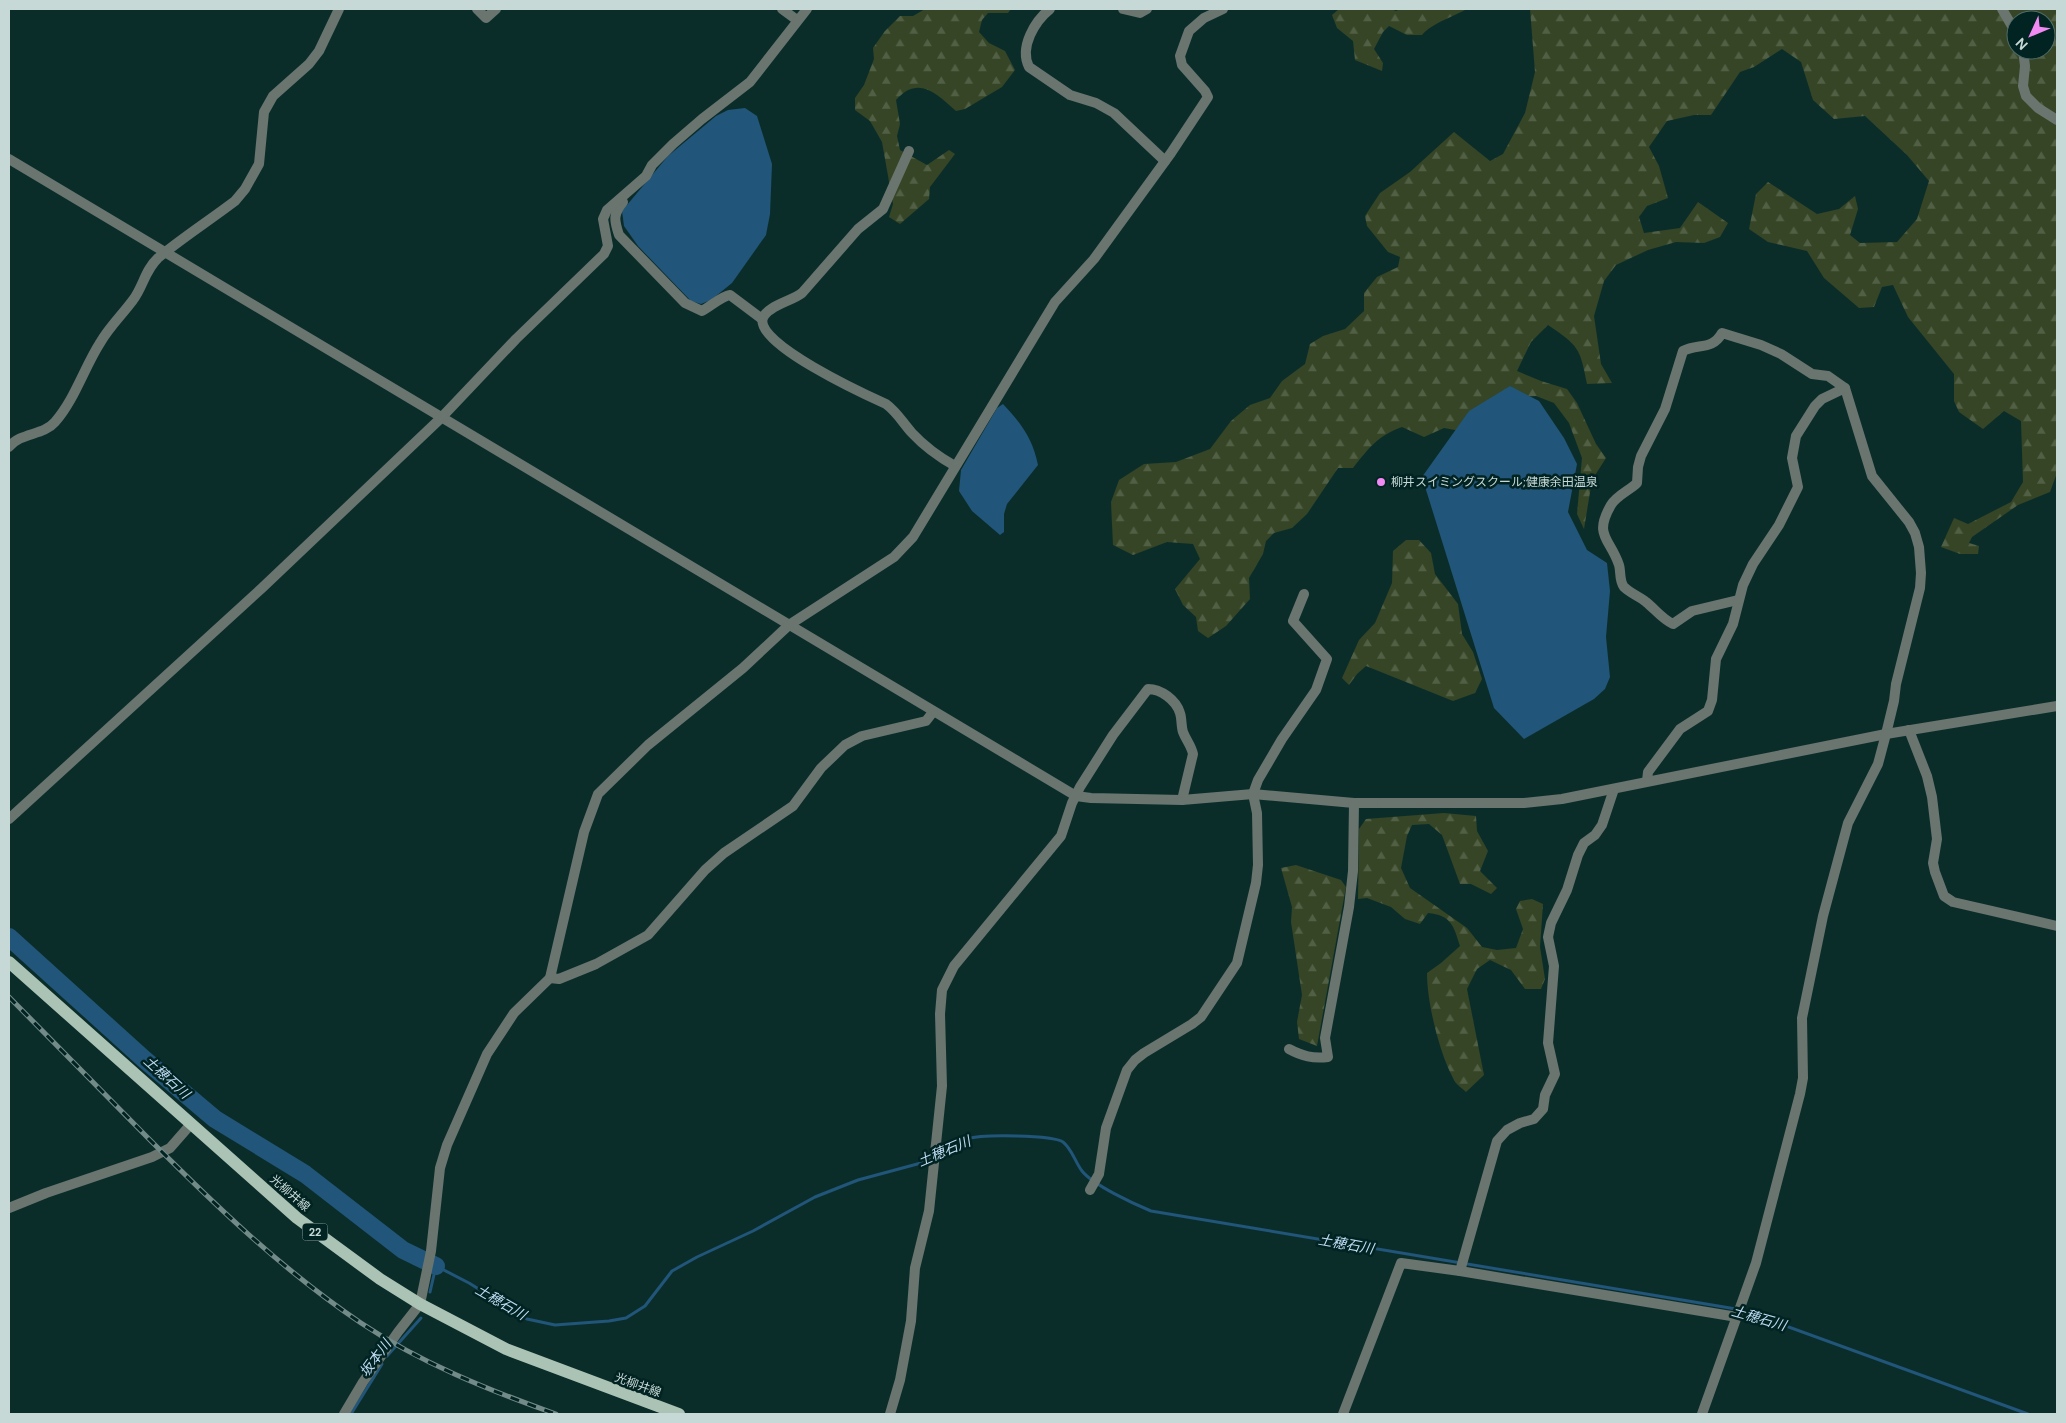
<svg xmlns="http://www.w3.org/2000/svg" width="2066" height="1423" viewBox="0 0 2066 1423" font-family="'DM Sans','Noto Sans JP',sans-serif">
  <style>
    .forest { fill: url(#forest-firs); fill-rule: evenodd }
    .water { fill: #215579 }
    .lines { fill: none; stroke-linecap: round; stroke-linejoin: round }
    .stream { stroke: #215579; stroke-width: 3 }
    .river { stroke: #215579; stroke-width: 18 }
    .minor { stroke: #69756e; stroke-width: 10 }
    .tertiary { stroke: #69756e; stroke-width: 10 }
    .primary { stroke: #abc3b4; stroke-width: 12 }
    .rail-casing { stroke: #728b89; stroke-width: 5 }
    .rail { stroke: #012321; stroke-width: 3; stroke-dasharray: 9; stroke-linecap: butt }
    .poi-dot { fill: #f28af3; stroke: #012321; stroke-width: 2 }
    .labels { text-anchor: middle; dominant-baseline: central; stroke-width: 5; stroke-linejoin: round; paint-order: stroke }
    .shield { fill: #012321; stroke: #8ca2a0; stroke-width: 1 }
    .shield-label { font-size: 11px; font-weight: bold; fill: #c7d9d7 }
    .poi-label { font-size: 12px; fill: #c7d9d7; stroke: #012321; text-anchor: start }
    .street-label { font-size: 12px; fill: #c7d9d7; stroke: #012321 }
    .water-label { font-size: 14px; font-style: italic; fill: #bddaf2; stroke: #012321 }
  </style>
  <defs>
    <pattern id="forest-firs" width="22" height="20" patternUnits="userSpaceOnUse" patternTransform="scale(1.25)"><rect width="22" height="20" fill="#354525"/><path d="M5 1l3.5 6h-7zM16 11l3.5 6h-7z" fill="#515f44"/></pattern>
  </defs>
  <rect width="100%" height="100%" fill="#0b2d2a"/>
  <g class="forest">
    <path d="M925,9H1011L1008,13H988L982,20L979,32L989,43L1005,51L1015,70L1002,87L965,109L956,111C936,93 918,75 896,100L900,124L897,136L900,150L927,165L949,150L955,154L930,187L929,199L900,224L889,217L893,204L882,142L870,121L855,110V98L864,85L874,59L873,48L885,31L900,16H913Z"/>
    <path d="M1339,9H1391L1396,11L1400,9H1467C1454,16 1431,24 1422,35H1407L1389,26L1383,32L1374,49L1383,63L1382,71L1355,60L1353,41L1337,28L1332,15Z"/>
    <path d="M1530,9H2057V473L2050,492L2018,505L1972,537L1969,543L1979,546L1978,554H1960L1941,547L1954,518L1968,524L2011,502L2023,482L2021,421L2004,411L1983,429L1959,412L1954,401V374L1908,317L1893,285L1882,287L1874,307L1859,308L1824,278L1807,251L1768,242L1749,229L1756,194L1768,182L1817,214L1839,209L1855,196L1858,209L1850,235L1860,243L1897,242L1917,219L1929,181L1907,155L1865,116L1834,119L1813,100L1801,62L1782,49L1754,67L1740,72L1711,115H1694L1667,121L1649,147L1659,166L1668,198L1647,206L1639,217L1644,233L1680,228L1698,202L1728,223L1720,237L1704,243L1676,242L1648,250L1616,265L1604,281L1594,316L1601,364L1612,383L1587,384C1580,348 1579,346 1548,325L1531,342L1517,371L1541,381L1567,389L1577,403L1596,444L1606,458L1592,480L1584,529L1577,514L1582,458L1569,423L1554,403L1536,396L1505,398L1466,432L1444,428L1424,437L1402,427C1377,436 1369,448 1353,468H1338L1307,514L1292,528L1274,533L1266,541L1263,554L1249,578L1250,599L1226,626L1208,638L1198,631L1196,617L1183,605L1175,589L1200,559L1193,544L1167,542L1133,555L1113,545L1111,502L1119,480L1144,464L1176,462L1210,449L1231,421L1250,405L1270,398L1282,381L1305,364L1310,344L1323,336L1345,329L1364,311V293L1377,277L1398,267L1400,257L1388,252L1367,226L1365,216L1380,193L1410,172L1454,132L1490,161L1503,154L1525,113L1535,72ZM2016,20H2046V50H2016Z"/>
    <polygon points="1406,540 1419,540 1431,553 1435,574 1458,604 1462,634 1473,652 1482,679 1475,693 1453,701 1366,666 1357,674 1349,685 1342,678 1359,640 1375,623 1392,583 1393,551"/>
    <path d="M1444,813L1476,816L1477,831L1488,851L1480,871L1497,888L1491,894L1471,884H1460L1442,835L1429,824L1412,825L1407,836L1401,868L1410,888L1467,928L1482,947L1497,950L1516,948L1523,929L1516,909L1520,901L1532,899L1543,904L1540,947L1545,979L1541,989H1525L1511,970L1490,960L1477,969L1467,989L1484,1075L1466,1092C1462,1088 1455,1084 1453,1078C1439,1052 1427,1002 1427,973L1441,963L1460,946C1454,926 1451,915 1428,913L1420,924L1405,919L1391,907L1367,898L1358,899L1359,829L1366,819Z"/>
    <polygon points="1296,865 1341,880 1346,887 1317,1046 1299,1039 1297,1022 1302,995 1291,922 1292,907 1281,868"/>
  </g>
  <g class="water">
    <polygon points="745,108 757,116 772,164 770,214 766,235 732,283 711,300 701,304 691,301 638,246 624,226 622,211 668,156 716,116 728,110"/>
    <polygon points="1510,386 1539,401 1564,438 1577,464 1568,512 1587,550 1607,563 1610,591 1606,637 1610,677 1605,689 1594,699 1524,739 1494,708 1422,477 1469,411"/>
    <path d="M1003,404C1021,423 1033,439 1038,465L1007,504L1004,514V532L1000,535L972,511L959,491L961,470L997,408Z"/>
  </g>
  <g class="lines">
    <g class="stream">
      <path d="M938,1155C948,1150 958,1143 968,1139C981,1134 1053,1135 1063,1142C1072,1149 1075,1162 1082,1171C1093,1185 1134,1204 1151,1211L1736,1309"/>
      <polyline points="430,1292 436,1266 469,1283 527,1319 555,1325 609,1321 626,1318 645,1306 672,1271 697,1257 753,1231 815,1197 858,1180 921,1163 932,1158"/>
      <polyline points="1742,1310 2028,1414"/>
      <polyline points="387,1356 421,1318"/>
      <polyline points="351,1414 382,1364"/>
    </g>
    <polyline class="river" points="9,937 145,1060 215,1119 305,1174 403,1250 436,1266"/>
    <g class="minor">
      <polyline points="477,9 486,18 496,9"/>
      <polyline points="782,9 797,20"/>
      <path d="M1050,9C1035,21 1019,47 1029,67L1070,95L1096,103L1114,113L1165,161"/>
      <polyline points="1123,9 1140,13 1147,9"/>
      <polyline points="2002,9 2016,33"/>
      <polyline points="2023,50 2025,66 2023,86 2026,96 2038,108 2057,120"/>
      <path d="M909,151L883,209L858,229L802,293C792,301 767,306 763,318C753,343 866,395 886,404C897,412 903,423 912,433C925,447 939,457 955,466"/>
      <polyline points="9,159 1076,796 1091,798 1182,800 1253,794 1354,803 1382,803"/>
      <path d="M623,202C613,214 614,220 619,235L685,303L702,311C711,306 722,296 730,295L762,319"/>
      <path d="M9,447C21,432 43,436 55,422C75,399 84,368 100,343C109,327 122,315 133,300C143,287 145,270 158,258C182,238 210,220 235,201L245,189L259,164L264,112L273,96L309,64L319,51L339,9"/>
      <path d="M1738,600L1692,611L1673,624C1662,619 1655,609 1646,602C1640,597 1630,593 1624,587C1619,581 1621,571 1619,565C1610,538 1593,536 1611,505C1616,496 1630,490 1637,483L1638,467L1641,456L1665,409L1683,351C1698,343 1712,351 1722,333L1761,345L1781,354L1812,374L1828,376L1845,388L1872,476L1909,522L1915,533L1919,547L1921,573L1920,588L1896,684L1894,701L1886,734"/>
      <polyline points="1909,730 1927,776 1932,797 1937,839 1933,863 1935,872 1944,896 1953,902 2057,926"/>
      <polyline points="1647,781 1648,772 1680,729 1708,711 1712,700 1716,659 1733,624 1743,585 1753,564 1779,525 1798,487 1792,458 1796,436 1815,406 1822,399 1845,388"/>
      <polyline points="9,819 262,588 441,418 516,339 604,254 608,246 603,219 607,210 646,176 652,165 673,144 702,119 750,82 807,9"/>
      <polyline points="550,978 559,979 596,964 648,935 705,870 724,853 793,806 821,768 845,745 862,736 926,721 933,712"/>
      <path d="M1289,1049C1302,1056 1313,1059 1328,1057L1325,1038L1349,907L1353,871L1354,803"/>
      <polyline points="1090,1190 1099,1174 1106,1128 1127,1070 1135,1060 1144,1053 1192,1024 1201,1017 1237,963 1256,883 1258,865 1257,813 1253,794 1258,780 1282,739 1316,690 1327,659 1293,621 1304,594"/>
      <polyline points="9,1208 46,1193 152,1157 170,1148 191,1124"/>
      <polyline points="1460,1271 1497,1141 1507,1130 1520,1123 1534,1119 1543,1109 1545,1095 1555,1074 1548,1043 1554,966 1548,937 1551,923 1567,890 1578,855 1584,843 1595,835 1602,825 1614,789"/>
      <polyline points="344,1414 363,1382 398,1332 420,1304 431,1251 440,1168 447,1145 487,1054 514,1013 550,978 584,832 598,794 648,745 743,668 789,625 894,557 913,537 1055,302 1094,259 1171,153 1208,97 1205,91 1182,65 1180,56 1189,31 1204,18 1223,9"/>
      <path d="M890,1414L900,1380L911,1321L915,1268L929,1211L942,1086L940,1014L942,990L954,966L1061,836L1072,803L1080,787L1113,735L1148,689C1161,689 1176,700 1180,713C1182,719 1181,726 1183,732C1186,740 1191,745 1193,754L1182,800"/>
      <polyline points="1343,1414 1401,1263 1460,1271 1737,1317"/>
    </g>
    <g class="tertiary">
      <polyline points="1382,803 1524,803 1562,799 1886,734 2057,706"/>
      <polyline points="1702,1414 1756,1263 1800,1094 1803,1078 1802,1018 1823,916 1848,823 1878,764 1886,734"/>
    </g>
    <polyline class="primary" points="9,962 297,1218 380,1279 420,1304 506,1349 679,1414"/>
    <g class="rail-casing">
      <path id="rail" d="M9,997C55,1044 101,1090 147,1137C215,1205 281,1269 361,1323C421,1363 488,1390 556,1414"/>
    </g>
    <use href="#rail" class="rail"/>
  </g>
  <circle class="poi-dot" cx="1381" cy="482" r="5"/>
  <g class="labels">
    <rect class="shield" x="302.5" y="1223.5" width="25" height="17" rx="4"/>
    <g class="shield-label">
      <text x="315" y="1232">22</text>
    </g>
    <g class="poi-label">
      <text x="1391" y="482">柳井スイミングスクール;健康余田温泉</text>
    </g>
    <g class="street-label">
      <text transform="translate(290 1193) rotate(41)">光柳井線</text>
      <text transform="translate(638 1385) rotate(20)">光柳井線</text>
    </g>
    <g class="water-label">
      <text transform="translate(167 1077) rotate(42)">土穂石川</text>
      <text transform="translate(944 1151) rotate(-23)">土穂石川</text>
      <text transform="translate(1346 1244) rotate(10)">土穂石川</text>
      <text transform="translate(501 1302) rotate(30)">土穂石川</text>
      <text transform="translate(1759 1318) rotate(16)">土穂石川</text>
      <text transform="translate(375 1358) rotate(-54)">坂本川</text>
    </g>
  </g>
  <rect width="2066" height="1423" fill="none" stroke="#c7d9d7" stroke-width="20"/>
  <g transform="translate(2031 35) rotate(226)"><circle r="24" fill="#012321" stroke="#506c6a"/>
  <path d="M0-4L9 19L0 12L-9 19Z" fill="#f28af3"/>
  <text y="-8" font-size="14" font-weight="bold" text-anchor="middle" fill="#c7d9d7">N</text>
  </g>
</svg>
